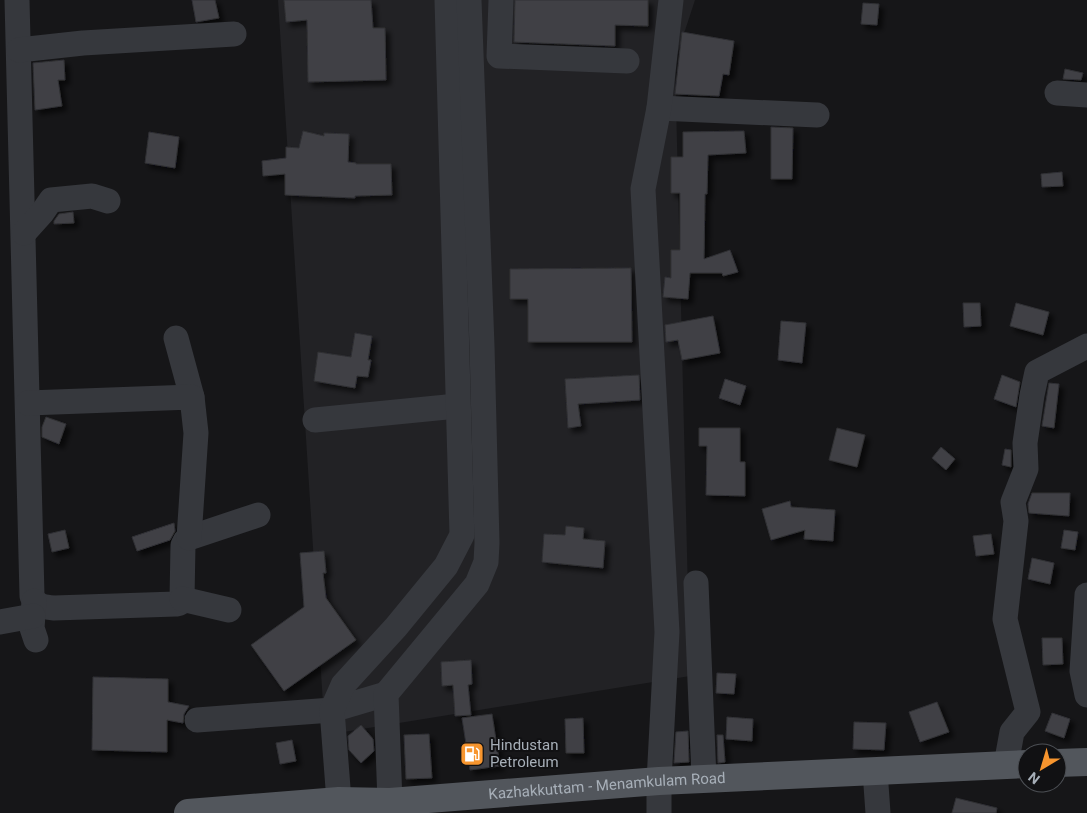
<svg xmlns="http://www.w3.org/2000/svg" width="1087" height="813" viewBox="0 0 1087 813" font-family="Roboto,sans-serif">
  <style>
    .built { fill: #222225 }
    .building { fill: #404145; stroke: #303034; filter: url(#shadow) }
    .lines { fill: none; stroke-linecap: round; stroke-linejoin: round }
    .minor { stroke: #36383d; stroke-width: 25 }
    .major { stroke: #52565c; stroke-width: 28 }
    .labels { text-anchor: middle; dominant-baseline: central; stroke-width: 4; stroke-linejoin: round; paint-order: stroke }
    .poi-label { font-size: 15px; fill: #a7afb8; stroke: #111113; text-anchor: start }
    .street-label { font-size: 15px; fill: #a7afb8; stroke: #111113 }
  </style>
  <defs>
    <filter id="shadow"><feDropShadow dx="4.5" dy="4.5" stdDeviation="2.5" flood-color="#0009"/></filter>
  </defs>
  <rect width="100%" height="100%" fill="#161618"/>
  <polygon class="built" points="278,0 695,0 675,61 690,676 325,735"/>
  <g class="building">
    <polygon points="192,0 215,0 219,18 196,22"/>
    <polygon points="284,0 371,0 373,28 385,28 386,80 308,82 307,20 286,22"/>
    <polygon points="515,0 648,0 648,26 615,25 615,46 514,42"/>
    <polygon points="863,3 879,4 877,25 861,24"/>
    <polygon points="682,32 734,41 729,75 723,74 719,96 675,94"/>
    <polygon points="64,60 65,80 58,80 62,106 35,110 33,63"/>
    <polygon points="1065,69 1083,73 1081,80 1063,79"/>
    <polygon points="771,127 793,128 792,179 771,179"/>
    <polygon points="303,131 324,136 324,133 349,134 348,162 356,163 356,164 391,164 392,195 355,196 355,198 285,195 285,174 263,176 262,161 286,158 286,147 299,148"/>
    <polygon points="744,131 746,153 708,155 707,194 705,194 704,259 730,250 738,272 723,276 722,273 690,273 688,299 663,297 665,277 671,278 671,250 680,250 680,193 671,193 671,157 683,157 683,132"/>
    <polygon points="149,132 179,137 175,168 145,163"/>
    <polygon points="1062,172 1063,186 1042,187 1041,174"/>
    <polygon points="73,212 74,223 54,224 54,221 59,214"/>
    <polygon points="631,268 632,342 528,342 528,299 510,299 510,269"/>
    <polygon points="963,303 980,303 981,326 964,327"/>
    <polygon points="1016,303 1049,312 1043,335 1010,326"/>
    <polygon points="713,316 720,353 682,360 678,340 666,342 665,325"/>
    <polygon points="781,321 806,323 802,363 778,360"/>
    <polygon points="355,333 372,336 368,360 371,360 368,377 357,376 355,388 314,381 318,352 351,357"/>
    <polygon points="639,375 640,400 578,404 581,426 568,428 565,379"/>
    <polygon points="1002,375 1020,382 1016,407 994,399"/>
    <polygon points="725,379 746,386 740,405 719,398"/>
    <polygon points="1049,383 1059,384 1054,428 1042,426"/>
    <polygon points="46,417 66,424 59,444 42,437 42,427"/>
    <polygon points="699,428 740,428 740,462 745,462 745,496 706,495 707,446 699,446"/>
    <polygon points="837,428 865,435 857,467 829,460"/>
    <polygon points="941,447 955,459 946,470 932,458"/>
    <polygon points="1005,449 1011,450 1011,467 1002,465"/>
    <polygon points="1032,493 1070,493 1069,516 1029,513 1028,504"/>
    <polygon points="790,501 791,507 835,510 833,541 804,539 805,530 771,540 762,509"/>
    <polygon points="174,523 175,531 170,540 137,551 132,537"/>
    <polygon points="566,526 584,528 583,539 605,541 603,568 542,562 544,534 565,535"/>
    <polygon points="65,530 69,548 52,552 48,534"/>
    <polygon points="1064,530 1078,532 1075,550 1061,548"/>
    <polygon points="991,534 994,554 976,556 973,536"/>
    <polygon points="324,551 326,573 323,573 326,598 356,640 284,691 251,645 304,607 300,553"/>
    <polygon points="1032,558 1054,563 1050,584 1028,579"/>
    <polygon points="1042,638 1062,638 1063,664 1043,665"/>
    <polygon points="471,660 472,684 468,685 471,715 455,716 453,685 442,686 441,662"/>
    <polygon points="717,673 736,674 734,694 716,693"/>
    <polygon points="93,677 168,679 168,702 189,706 184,714 183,723 167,720 167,752 92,750"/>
    <polygon points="937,702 949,732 920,742 909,712"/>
    <polygon points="1052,713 1070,719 1064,738 1045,731"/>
    <polygon points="492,714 500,766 470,770 462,718"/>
    <polygon points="727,717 753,719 752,741 726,739"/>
    <polygon points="583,718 584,753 566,753 565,719"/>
    <polygon points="854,722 886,723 884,750 853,749"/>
    <polygon points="361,725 373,739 374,751 361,763 349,750 348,736"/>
    <polygon points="688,731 689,762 674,763 676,732"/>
    <polygon points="429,734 432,778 406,779 404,735"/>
    <polygon points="717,735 723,735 725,762 718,763"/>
    <polygon points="292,740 296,761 280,764 276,743"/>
    <polygon points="956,798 997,808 996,813 952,813"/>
  </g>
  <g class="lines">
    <g class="minor">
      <path d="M17,0L32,596C36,606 43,607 54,608L176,604L180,603L182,599L183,545L185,541L189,538L258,515"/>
      <polyline points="501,0 499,56 627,61"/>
      <polyline points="19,50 83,43 234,34"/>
      <polyline points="1057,93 1087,95"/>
      <polyline points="659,108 817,115"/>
      <polyline points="24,233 42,213 51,200 92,196 108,201"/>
      <polyline points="176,338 192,397"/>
      <polyline points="28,403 192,397 196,433 189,538"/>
      <polyline points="315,420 457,406"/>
      <polyline points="696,583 704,779"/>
      <polyline points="1087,595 1082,671 1087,695"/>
      <polyline points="182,599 229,610"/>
      <polyline points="34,601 32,628 36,640"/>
      <polyline points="0,622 33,616"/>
      <polyline points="197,720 332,710 386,694"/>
      <polyline points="1006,765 1012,732 1028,712 1005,619 1016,521 1013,502 1026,469 1025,443 1032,395 1037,372 1087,346"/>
      <polyline points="875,771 878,813"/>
      <polyline points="339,801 332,710 343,685 396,627 446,566 462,535 447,0"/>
      <polyline points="390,802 386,694 477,584 486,562 487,543 482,346 469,0"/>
      <polyline points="659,813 659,781 667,632 643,189 659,108 671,0"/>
    </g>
    <g class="major">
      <polyline points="1057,763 1087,762"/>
      <path id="s1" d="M188,813L339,801L390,802L659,781L1027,764"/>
    </g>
  </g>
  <defs>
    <g id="fuel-square" transform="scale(1.25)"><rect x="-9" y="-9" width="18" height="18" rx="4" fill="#f7952e" stroke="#111113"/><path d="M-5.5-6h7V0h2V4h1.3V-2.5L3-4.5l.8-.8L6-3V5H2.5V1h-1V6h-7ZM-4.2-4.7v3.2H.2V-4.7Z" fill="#fff"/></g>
  </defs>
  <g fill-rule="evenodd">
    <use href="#fuel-square" x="472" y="754"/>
  </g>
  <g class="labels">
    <g class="poi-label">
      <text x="490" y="745">Hindustan<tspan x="490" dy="17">Petroleum</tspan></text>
    </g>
    <g class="street-label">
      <text stroke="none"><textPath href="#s1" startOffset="420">Kazhakkuttam - Menamkulam Road</textPath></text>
    </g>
  </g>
  <g transform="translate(1042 768) rotate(218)"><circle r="24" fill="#111113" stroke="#4d5055"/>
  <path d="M0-4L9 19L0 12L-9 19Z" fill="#f7952e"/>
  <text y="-8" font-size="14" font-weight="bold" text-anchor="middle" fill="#a7afb8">N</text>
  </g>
</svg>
